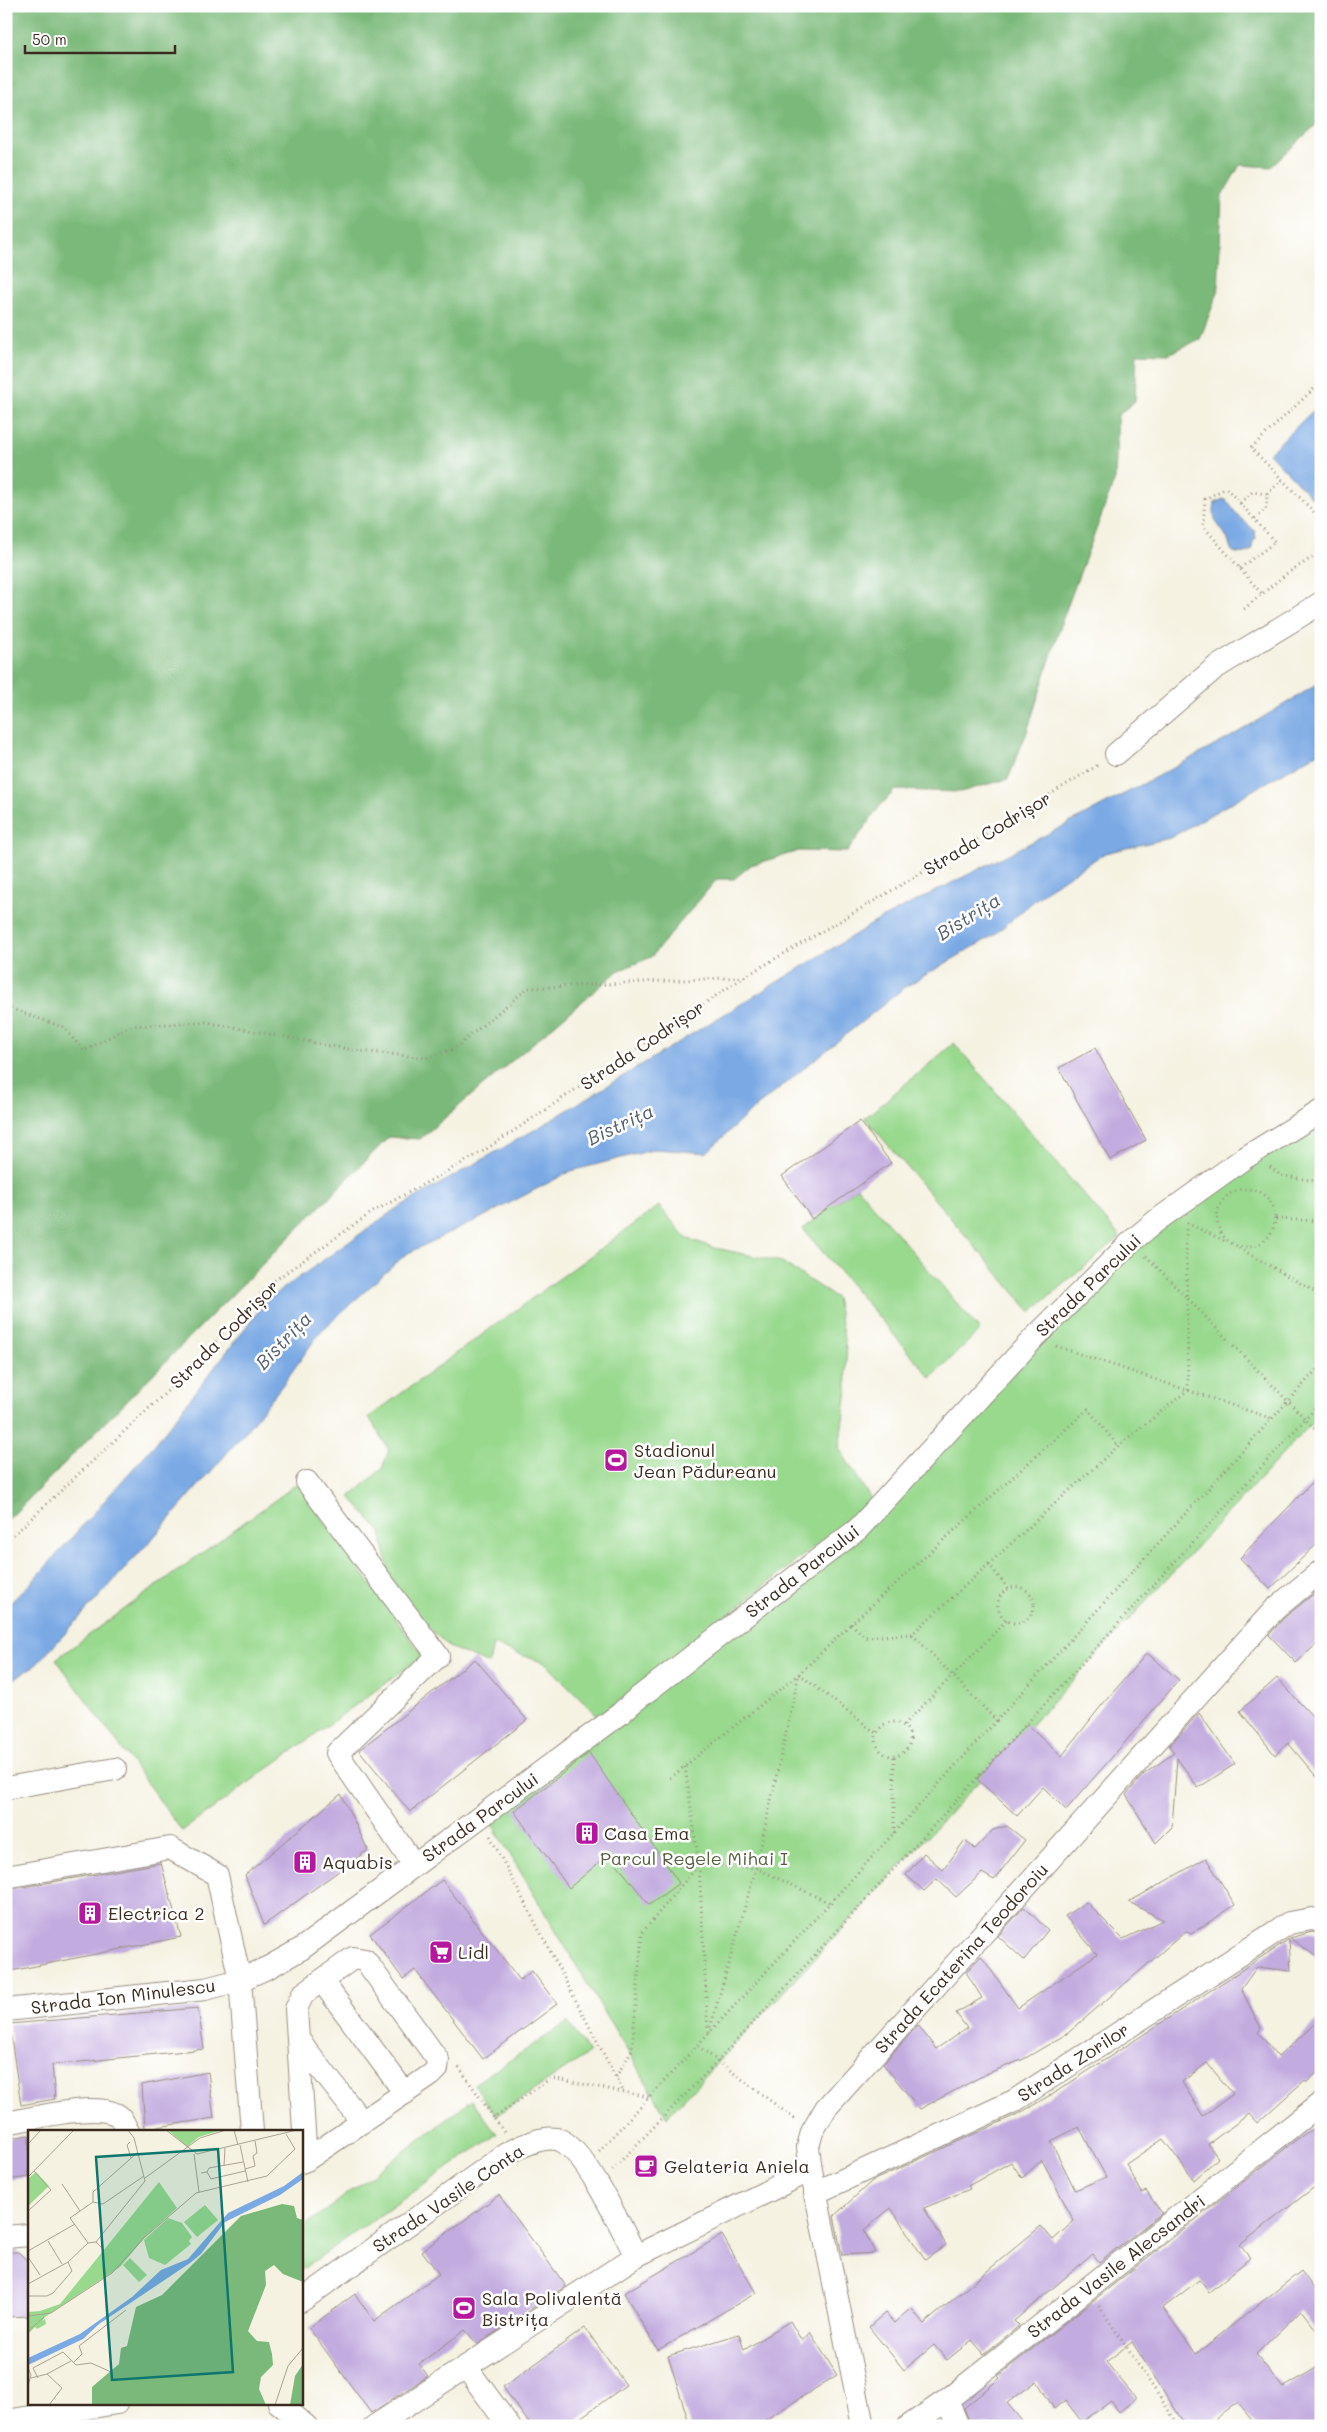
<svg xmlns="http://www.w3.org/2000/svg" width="1327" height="2432" viewBox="0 0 1327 2432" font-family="Mali,sans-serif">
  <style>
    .green { fill: #99d98e; stroke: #6a8256 }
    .forest { fill: #7ab979; stroke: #5a724c }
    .water { fill: #7aa9e4; stroke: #5a6a81 }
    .building { fill: #c2abdf; fill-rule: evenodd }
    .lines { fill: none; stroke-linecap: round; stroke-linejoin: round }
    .minor-casing { stroke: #988e80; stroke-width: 24 }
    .path { stroke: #988e80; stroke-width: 3; stroke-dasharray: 1 4; stroke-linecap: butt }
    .minor { stroke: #fff; stroke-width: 22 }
    .labels { text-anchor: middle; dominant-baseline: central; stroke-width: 5; stroke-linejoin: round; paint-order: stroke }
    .street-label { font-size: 18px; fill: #3b2a1e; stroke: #fff }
    .poi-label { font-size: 18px; fill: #3b2a1e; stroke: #fff; text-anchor: start }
    .park-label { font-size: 18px; fill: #575f40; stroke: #fff }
    .water-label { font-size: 19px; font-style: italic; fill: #545d6d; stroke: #fff }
    .inset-road { fill: none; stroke: #aba294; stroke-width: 1 }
    .view { fill: #0f766e; fill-opacity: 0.15; stroke: #0f766e; stroke-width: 2.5 }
    .inset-edge { fill: none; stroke: #3b2a1e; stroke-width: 2.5 }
  </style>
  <rect width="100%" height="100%" fill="#fff"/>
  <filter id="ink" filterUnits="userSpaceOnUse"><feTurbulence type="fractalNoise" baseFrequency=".02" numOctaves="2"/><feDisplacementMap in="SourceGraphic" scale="10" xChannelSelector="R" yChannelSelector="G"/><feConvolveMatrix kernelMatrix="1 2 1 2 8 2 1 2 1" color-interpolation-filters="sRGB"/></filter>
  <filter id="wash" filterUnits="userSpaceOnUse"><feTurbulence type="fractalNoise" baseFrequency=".0096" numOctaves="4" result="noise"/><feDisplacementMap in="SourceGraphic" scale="20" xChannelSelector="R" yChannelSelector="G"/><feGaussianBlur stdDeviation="1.12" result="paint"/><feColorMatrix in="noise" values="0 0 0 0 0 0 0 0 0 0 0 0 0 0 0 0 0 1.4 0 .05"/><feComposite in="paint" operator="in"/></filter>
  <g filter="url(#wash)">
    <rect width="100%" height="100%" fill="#f5f2e2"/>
    <g class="green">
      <polygon points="954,1043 1120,1237 1031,1312 865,1118"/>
      <polygon points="1321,1121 1321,1413 667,2117 490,1821 858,1529 1156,1221"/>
      <polygon points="857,1187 980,1330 931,1378 803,1229"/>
      <polygon points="659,1206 686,1238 715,1248 782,1262 836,1298 846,1349 847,1390 839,1448 872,1501 599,1717 545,1663 493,1645 489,1664 449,1647 417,1616 390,1578 381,1532 350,1497 382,1469 389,1450 369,1417"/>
      <polygon points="297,1484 423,1656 182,1831 56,1659"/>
      <polygon points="568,2022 589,2053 496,2116 474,2084"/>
      <polygon points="472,2100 497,2134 301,2270 301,2229"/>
    </g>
    <polygon class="forest" points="6,6 1321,6 1321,120 1271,167 1240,165 1222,196 1218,292 1200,339 1168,354 1137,353 1135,401 1118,415 1115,479 1062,621 1027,732 1008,779 960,792 895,790 880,806 847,852 799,851 751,865 734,879 717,879 651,957 618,971 420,1139 389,1137 6,1522"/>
    <g class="water">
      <polygon points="1321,403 1321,494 1314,500 1269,453"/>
      <path d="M1223,499L1227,501L1238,516L1255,531L1256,539L1253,541L1252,550C1245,554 1239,555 1232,551C1229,546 1229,540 1226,536C1217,521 1212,523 1215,503Z"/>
      <polygon points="1321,682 1321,751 1170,838 1105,853 1049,888 994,935 905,987 751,1111 706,1153 656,1149 571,1171 481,1218 406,1254 320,1332 284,1383 241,1437 153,1538 37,1664 6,1684 6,1607 34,1580 155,1444 267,1300 394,1210 543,1125 877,921 1081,817 1227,739"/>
    </g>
    <g id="blocks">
      <g class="building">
        <polygon points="1095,1048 1146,1140 1110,1160 1059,1068"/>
        <polygon points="860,1121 891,1163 812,1219 782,1176"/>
        <polygon points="1321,1473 1321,1540 1270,1589 1240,1558"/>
        <polygon points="1321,1588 1321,1640 1296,1663 1269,1635 1284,1618"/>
        <polygon points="1147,1653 1179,1680 1066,1810 1043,1787 1017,1816 977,1779 1027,1724 1062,1756 1101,1706"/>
        <polygon points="475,1659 527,1720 410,1812 359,1750"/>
        <polygon points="1277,1678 1313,1717 1321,1714 1321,1782 1288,1743 1275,1755 1240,1711"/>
        <polygon points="1199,1713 1235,1764 1198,1788 1177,1758 1172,1827 1156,1843 1126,1795 1144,1774 1174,1753 1169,1746"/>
        <polygon points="589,1753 679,1883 649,1905 609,1854 569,1888 514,1811"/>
        <polygon points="341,1794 368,1850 264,1925 245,1875"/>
        <polygon points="1007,1826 1025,1840 994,1880 982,1873 956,1897 937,1879 924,1891 906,1875 924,1853 943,1870 965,1840 975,1849 993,1830"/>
        <polygon points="1206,1858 1235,1905 1191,1934 1186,1931 1068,2033 1024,2059 986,2074 920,2109 883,2064 918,2025 936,2049 967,2028 956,2013 982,1998 966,1972 981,1956 1018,2008 1097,1954 1065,1916 1086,1902 1123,1939 1163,1920 1129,1902"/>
        <polygon points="161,1863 181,1937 6,1972 6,1890"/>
        <polygon points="442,1880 520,1980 532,1971 557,2004 483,2059 415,1970 403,1979 370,1934"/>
        <polygon points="1024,1907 1048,1930 1024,1960 998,1936"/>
        <polygon points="1312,1932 1321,1934 1321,1960 1290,1938"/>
        <path d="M1289,1939L1291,1971L1257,1967L1241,1989L1261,2028L1258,2032L1278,2057L1321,2018V2069L1307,2082L1305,2080L1257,2123L1249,2114L1208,2144L1218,2158L1194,2180L1163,2139L1126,2164L1142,2193L1146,2191L1162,2213L1099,2262L1093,2254L1014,2321L1019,2326L984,2354L972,2340L947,2360L934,2345L904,2370L869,2327L885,2313L894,2323L911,2308L924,2324L1041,2226L1053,2240L1074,2221L1042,2160L1022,2178L1011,2162L968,2186L970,2189L924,2208L946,2245L925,2260L891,2208L864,2230L875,2253L842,2255L834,2216L872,2181L1020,2113L1059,2090ZM1207,2063L1233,2094L1203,2116L1182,2082ZM1079,2127L1106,2177L1075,2190L1051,2141Z"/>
        <polygon points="198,2008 204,2049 52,2065 55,2099 21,2105 9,2024"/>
        <polygon points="208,2072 214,2118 145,2129 142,2085"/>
        <polygon points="1321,2123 1321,2182 1240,2245 1250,2258 1209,2292 1199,2280 1163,2308 1196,2354 1301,2271 1321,2298 1321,2336 1301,2310 1256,2354 1283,2388 1321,2365 1321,2426 1257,2426 1238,2402 1206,2426 1186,2426 1132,2342 1106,2362 1136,2398 1119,2412 1111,2401 1082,2422 1065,2400 1054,2409 1037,2381 1007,2403 1026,2426 971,2426 964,2408 1000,2378 998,2376 1296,2140"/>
        <polygon points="29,2135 29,2177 6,2180 6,2139"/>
        <polygon points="499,2195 566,2286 477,2344 465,2330 419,2364 428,2376 371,2413 309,2328 355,2294 374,2321 439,2274 422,2251"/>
        <polygon points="722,2235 756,2293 658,2350 624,2293"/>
        <polygon points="6,2252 18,2252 29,2262 29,2316 6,2317"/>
        <polygon points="790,2321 802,2341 810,2332 837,2375 765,2420 767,2426 690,2426 668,2356 739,2334 744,2350"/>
        <polygon points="585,2328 626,2385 569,2426 531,2426 503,2387"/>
      </g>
    </g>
  </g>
  <g filter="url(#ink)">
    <use href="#blocks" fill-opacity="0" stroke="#988e80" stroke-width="1"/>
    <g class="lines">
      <g class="minor-casing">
        <g id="minor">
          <polyline points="1116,754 1215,668 1321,603"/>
          <polyline points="307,1482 438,1656 337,1753 414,1865"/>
          <polyline points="6,1788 115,1769"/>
          <polyline points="6,1877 170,1848 217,1875 240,1980 252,2131"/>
          <polyline points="322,1981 405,2093"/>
          <polyline points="6,2010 205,1989 240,1980 269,1967 301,1949 620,1714 633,1702 858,1529 1033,1339 1132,1241 1156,1221 1243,1159 1321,1111"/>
          <polyline points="298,2039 362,2122"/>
          <path d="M6,2123C31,2119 101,2100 120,2117C123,2120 125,2127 128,2131"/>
          <polyline points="301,2162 306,2160 431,2075 437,2069 438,2060 365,1960 353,1958 303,1994 296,2009 306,2160"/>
          <polyline points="815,2193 1014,2101 1289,1923 1312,1919 1321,1921"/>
          <polyline points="6,2237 29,2235"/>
          <path d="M301,2301L506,2154C520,2147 544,2134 560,2140C586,2151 622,2230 636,2256"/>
          <polyline points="466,2367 509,2426"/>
          <polyline points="947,2400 958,2426"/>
          <polyline points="279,2403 306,2426"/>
          <polyline points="6,2421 117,2403"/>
          <polyline points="375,2426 636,2256 811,2170"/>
          <polyline points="863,2426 811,2170 808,2147 812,2132 826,2108 1275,1609 1321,1571"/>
          <polyline points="909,2426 947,2400 1321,2103"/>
        </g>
      </g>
      <g class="path">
        <polyline points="6,322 9,330 6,393"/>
        <polyline points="1321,382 1251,448 1316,514 1321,509"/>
        <polyline points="1267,494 1282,480"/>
        <polyline points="1240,503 1252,492 1267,494 1266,509 1254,519"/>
        <polyline points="1240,568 1275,542 1226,488 1205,499 1203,526 1262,594"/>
        <polyline points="1244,609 1286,574 1321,552"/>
        <polyline points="6,1007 63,1027 84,1051 130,1026 206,1022 353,1050 426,1058 454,1049 528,988 744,977"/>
        <polyline points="1270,1167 1280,1175 1321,1182"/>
        <circle cx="1246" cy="1218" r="29"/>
        <polyline points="1276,1219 1321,1221"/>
        <polyline points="1187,1223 1227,1242"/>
        <polyline points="1239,1248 1321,1295"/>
        <polyline points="1146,1256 1321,1435"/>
        <polyline points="1056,1346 1273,1419"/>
        <polyline points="6,1542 175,1384 271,1283 371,1213 482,1152 744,977 920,874 1098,765"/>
        <polyline points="989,1564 1008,1589"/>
        <circle cx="1016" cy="1605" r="18"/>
        <polyline points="912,1634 866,1637 851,1624 1088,1409 1118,1446"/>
        <polyline points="799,1674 876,1733"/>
        <polyline points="997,1721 912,1634 1118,1446 1188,1390 1186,1226"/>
        <circle cx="893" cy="1739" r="17"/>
        <polyline points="904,1725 1007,1620"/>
        <polyline points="685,1767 699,1864 708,2031"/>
        <polyline points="670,1778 799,1674 851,1624"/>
        <polyline points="894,1833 894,1756"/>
        <polyline points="490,1836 624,2093"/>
        <polyline points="709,2032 756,1868 799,1674"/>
        <polyline points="698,2046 796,2120"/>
        <polyline points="459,2067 494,2118"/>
        <polyline points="616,2077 632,2050 642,1933 699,1864 756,1868 830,1903"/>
        <polyline points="504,2132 494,2118 551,2078 649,2097"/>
        <polyline points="599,2151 830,1903 1321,1365"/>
        <polyline points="612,2170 718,2061 1321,1402"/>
        <polyline points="1099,2306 1179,2426"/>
      </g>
      <use href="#minor" class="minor"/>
    </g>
  </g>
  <defs>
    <g id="stadium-square" transform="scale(1.25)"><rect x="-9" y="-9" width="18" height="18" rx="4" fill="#b5179e" stroke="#fff"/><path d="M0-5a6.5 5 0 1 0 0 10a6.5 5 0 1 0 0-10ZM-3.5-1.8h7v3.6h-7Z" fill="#fff"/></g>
    <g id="building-square" transform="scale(1.25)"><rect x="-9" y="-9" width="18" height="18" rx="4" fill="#b5179e" stroke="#fff"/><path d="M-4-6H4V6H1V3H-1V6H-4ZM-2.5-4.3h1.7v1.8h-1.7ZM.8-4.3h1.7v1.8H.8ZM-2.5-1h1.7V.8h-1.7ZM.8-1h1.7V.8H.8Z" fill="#fff"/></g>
    <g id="supermarket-square" transform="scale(1.25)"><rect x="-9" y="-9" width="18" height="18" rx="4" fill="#b5179e" stroke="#fff"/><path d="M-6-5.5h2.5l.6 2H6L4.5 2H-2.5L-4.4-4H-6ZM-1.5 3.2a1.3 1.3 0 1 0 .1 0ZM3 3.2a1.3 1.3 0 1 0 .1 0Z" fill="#fff"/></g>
    <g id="cafe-square" transform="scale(1.25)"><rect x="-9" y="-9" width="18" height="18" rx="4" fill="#b5179e" stroke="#fff"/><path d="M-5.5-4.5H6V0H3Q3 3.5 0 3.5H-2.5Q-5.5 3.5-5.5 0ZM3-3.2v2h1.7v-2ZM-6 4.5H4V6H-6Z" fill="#fff"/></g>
  </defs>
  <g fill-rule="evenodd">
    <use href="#stadium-square" x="616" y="1460"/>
    <use href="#building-square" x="587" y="1833"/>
    <use href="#building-square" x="305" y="1862"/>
    <use href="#building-square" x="90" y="1913"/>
    <use href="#supermarket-square" x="441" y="1952"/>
    <use href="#cafe-square" x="646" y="2166"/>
    <use href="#stadium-square" x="464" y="2308"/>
  </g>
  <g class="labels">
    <g class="street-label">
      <text transform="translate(987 833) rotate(-31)">Strada Codrișor</text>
      <text transform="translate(642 1045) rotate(-34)">Strada Codrișor</text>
      <text transform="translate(1088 1285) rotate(-44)">Strada Parcului</text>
      <text transform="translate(224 1334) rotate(-45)">Strada Codrișor</text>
      <text transform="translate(802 1571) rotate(-38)">Strada Parcului</text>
      <text transform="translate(480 1817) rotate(-36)">Strada Parcului</text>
      <text transform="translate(961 1958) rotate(-48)">Strada Ecaterina Teodoroiu</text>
      <text transform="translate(123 1996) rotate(-7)">Strada Ion Minulescu</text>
      <text transform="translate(1073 2062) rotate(-33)">Strada Zorilor</text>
      <text transform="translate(448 2198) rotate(-34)">Strada Vasile Conta</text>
      <text transform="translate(1116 2266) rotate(-38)">Strada Vasile Alecsandri</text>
    </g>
    <g class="poi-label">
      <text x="634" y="1450">Stadionul<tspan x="634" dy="21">Jean Pădureanu</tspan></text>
      <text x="604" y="1833">Casa Ema</text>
      <text x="322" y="1862">Aquabis</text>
      <text x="108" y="1913">Electrica 2</text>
      <text x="458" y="1952">Lidl</text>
      <text x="664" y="2166">Gelateria Aniela</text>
      <text x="482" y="2298">Sala Polivalentă<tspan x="482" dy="21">Bistrița</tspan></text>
    </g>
    <g class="park-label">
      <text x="694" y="1858">Parcul Regele Mihai I</text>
    </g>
    <g class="water-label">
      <text transform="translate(968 916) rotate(-32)">Bistrița</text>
      <text transform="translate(620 1124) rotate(-25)">Bistrița</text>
      <text transform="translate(283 1340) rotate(-46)">Bistrița</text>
    </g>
  </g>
  <g transform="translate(28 2130)">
    <rect width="275" height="275" fill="#f5f2e2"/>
    <path d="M140,0H194L171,7L159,17ZM8,42L21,56L0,76V49ZM131,52L149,78L117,107L92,137L17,187L14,191L17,189L18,194L9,199L7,197L0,204V182L12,181L32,174ZM177,75L190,90L169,107L156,92ZM140,88L154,93L164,107L161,111L163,114L137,135L121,128L116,110ZM102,128L119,145L111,152L95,135Z" fill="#99d98e"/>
    <path d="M254,74L266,76L269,88L275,90V152L255,144L246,135L237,141L238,155L220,201L229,211L241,212L244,224L245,235L233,247L231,259L238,275H64V257L91,234L93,218L99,216L108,177L134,165L213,86ZM275,234V275H262L267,246Z" fill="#7ab979"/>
    <path d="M275,42V49L252,65L197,92L173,124L162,133L71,194L55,209L0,235V228L52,204L104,167L133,140L160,129L200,83L256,56Z" fill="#7aa9e4"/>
    <path class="inset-road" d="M138,0L169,24L269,0M206,0L210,15M102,12L99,15L103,28M0,14L13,0M212,15L220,52M166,24L171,62M196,36L197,18M217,39L227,36L225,26L229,23L227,11M179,42L181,38L215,32M173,43L179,42L183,49L217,41M0,47L46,0M117,48L172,8L198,0M34,54L52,81M65,72V62L110,22M0,81L23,60L6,41M20,111L34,134M68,112L117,51L106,8L100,0M60,113L42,88L65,72L75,74L116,46M60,113L68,112L74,118M0,121L47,94M0,127L12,145M0,154L40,132L60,113M0,166H19L25,163L44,141L40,132M0,186L23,183L84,143L117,107L168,63L239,46L267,19L258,4M0,201L16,187M45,233L54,224L51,216L98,180M0,238L3,245L0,256M19,244L34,258L21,275M3,248L19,244L43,231M10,248L5,238L35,222L48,235L63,233L83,242M247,275L260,236L275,218"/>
    <path class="view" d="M190,19L205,242L84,250L68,27Z"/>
    <rect width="275" height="275" class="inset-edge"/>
  </g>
  <rect width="1327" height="2432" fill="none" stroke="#fff" stroke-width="25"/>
  <path d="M25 45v8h150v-8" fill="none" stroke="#3b2a1e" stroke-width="2.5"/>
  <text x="32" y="45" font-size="15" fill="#3b2a1e" stroke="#ffffff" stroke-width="4" paint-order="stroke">50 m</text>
</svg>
